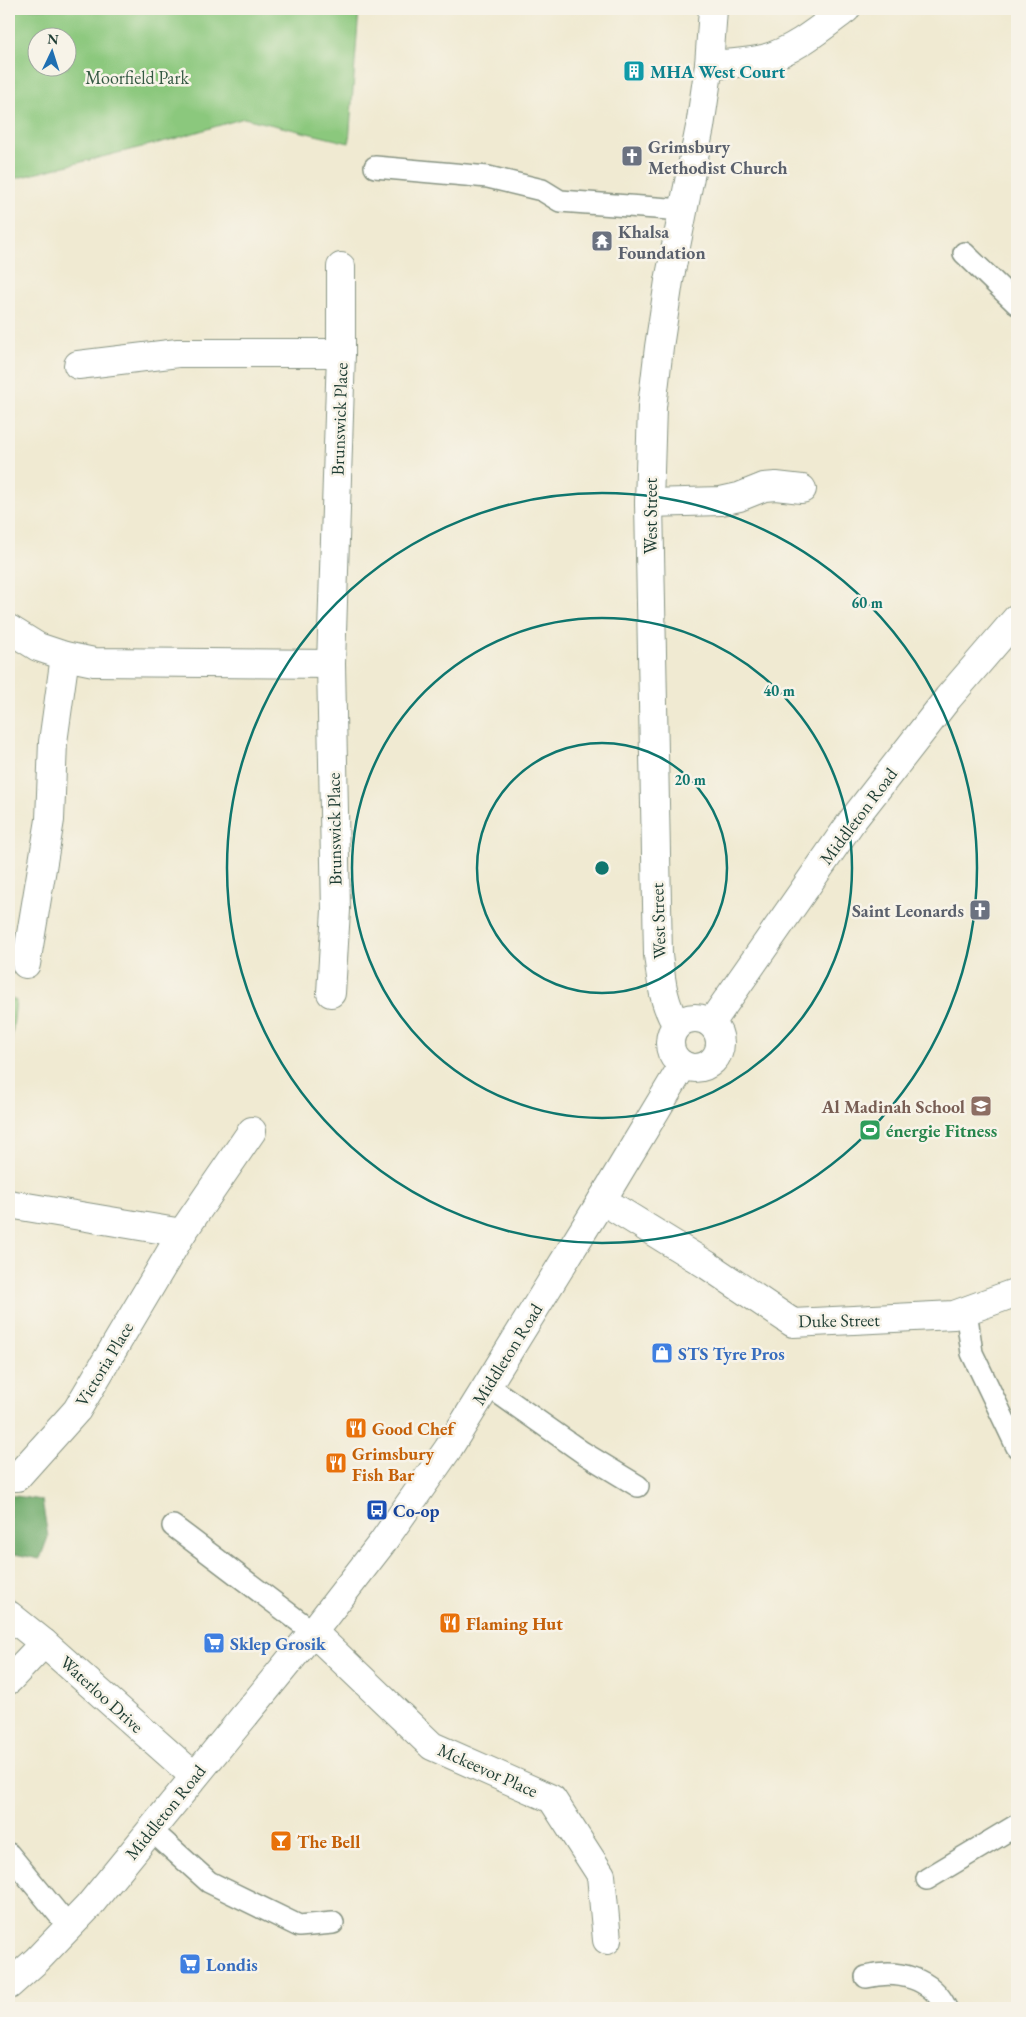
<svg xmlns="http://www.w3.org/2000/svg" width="1026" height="2017" viewBox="0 0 1026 2017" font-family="'EB Garamond',serif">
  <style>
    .green { fill: #8bc87d; stroke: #558258; fill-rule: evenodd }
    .forest { fill: #70ac6c; stroke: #487450 }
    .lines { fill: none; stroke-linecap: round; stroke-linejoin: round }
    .service-casing { stroke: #889483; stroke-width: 24 }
    .minor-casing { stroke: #889483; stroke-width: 30 }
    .tertiary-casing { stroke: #889483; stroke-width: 30 }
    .service { stroke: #fff; stroke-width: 21 }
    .minor { stroke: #fff; stroke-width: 28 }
    .tertiary { stroke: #fff; stroke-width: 28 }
    .ring { fill: none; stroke: #0f766e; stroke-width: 2.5 }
    .labels { text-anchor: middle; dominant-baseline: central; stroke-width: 5; stroke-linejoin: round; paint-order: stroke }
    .culture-label { font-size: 18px; font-weight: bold; fill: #0d838f; stroke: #f7f3e8; text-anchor: start }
    .park-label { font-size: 18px; fill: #355943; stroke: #f7f3e8 }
    .worship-label { font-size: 18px; font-weight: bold; fill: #5b616d; stroke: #f7f3e8; text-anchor: start }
    .street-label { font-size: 18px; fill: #1f3d34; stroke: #f7f3e8 }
    .education-label { font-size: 18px; font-weight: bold; fill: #785e54; stroke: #f7f3e8; text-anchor: end }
    .leisure-label { font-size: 18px; font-weight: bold; fill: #27864d; stroke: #f7f3e8; text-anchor: start }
    .shop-label { font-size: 18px; font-weight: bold; fill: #366cbe; stroke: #f7f3e8; text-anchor: start }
    .food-label { font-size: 18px; font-weight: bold; fill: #c56008; stroke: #f7f3e8; text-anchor: start }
    .transit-label { font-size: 18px; font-weight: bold; fill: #164399; stroke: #f7f3e8; text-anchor: start }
    .centre { fill: #0f766e; stroke: #f7f3e8; stroke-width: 2.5 }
    .ring-label { font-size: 15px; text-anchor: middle; font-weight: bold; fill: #0f766e; stroke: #f7f3e8; stroke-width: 5; stroke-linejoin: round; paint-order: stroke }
  </style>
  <rect width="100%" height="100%" fill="#f7f3e8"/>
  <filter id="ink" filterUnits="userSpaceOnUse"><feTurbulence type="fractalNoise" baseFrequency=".02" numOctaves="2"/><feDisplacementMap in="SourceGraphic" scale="10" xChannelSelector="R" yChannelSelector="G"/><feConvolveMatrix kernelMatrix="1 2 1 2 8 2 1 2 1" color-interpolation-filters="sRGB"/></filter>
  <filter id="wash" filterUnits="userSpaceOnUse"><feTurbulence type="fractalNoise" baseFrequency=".0096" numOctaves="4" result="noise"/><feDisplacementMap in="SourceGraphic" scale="20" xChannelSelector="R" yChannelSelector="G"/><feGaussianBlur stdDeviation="1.12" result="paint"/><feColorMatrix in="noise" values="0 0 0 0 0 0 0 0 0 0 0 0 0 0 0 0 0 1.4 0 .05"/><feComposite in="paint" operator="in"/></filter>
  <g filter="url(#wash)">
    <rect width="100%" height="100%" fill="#f0ead2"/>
    <g class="green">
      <path d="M9,9H359L349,143L244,118L170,140L9,180ZM38,38H68V68H38Z"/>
      <polygon points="9,996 16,1001 9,1063"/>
    </g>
    <polygon class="forest" points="9,1495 42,1500 48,1537 40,1559 9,1553"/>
  </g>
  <g filter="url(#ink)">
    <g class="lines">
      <g class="service-casing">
        <g id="service">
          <polyline points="375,167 488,177 542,190 560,201 683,210"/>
          <polyline points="964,253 1017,304"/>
          <polyline points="966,1310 972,1353 1017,1447"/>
          <polyline points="487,1385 582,1452 638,1486"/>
          <polyline points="173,1526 313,1632"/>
          <polyline points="151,1830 209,1882 299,1926 333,1923"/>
          <polyline points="9,1854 69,1927"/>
          <polyline points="927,1879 1017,1825"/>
          <path d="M866,1977C898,1969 932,1978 946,2008"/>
        </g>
      </g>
      <g class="minor-casing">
        <g id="minor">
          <path d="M709,65C727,64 745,63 763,59C794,51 821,28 846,9"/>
          <polyline points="78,365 178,353 341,353"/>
          <polyline points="649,503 721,501 739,497 764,487 776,486 802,489"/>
          <polyline points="9,629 38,647 65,656 94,662 331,664"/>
          <polyline points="26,964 50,820 53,742 65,656"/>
          <polyline points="331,993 336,910 331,664 341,353 341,267"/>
          <path d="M677,1025C663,1004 661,979 658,954L649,503L652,407L659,347L669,281L700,127L709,65L713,9"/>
          <polyline points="602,1200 707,1265 793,1323 954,1315 1017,1292"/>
          <polyline points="9,1204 182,1233"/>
          <polyline points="9,1477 17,1477 77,1410 182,1233 252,1131"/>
          <polyline points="9,1615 44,1643 194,1776"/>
          <polyline points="313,1632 432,1746 552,1799 601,1875 607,1940"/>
          <polyline points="9,1680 44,1643"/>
        </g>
      </g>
      <g class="tertiary-casing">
        <g id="tertiary">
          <circle cx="695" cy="1043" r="25"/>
          <polyline points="711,1023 852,821 948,698 1017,618"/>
          <polyline points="9,1985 37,1960 88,1907 313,1632 382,1543 448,1449 602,1200 683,1065"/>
        </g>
      </g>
      <use href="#service" class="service"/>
      <use href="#minor" class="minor"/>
      <use href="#tertiary" class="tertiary"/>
    </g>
  </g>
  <g class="ring">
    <circle cx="602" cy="868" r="125"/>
    <circle cx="602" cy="868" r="250"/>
    <circle cx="602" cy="868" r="375"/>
  </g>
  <defs>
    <g id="building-square" transform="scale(1.125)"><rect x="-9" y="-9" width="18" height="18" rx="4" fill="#0f9aa8" stroke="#f7f3e8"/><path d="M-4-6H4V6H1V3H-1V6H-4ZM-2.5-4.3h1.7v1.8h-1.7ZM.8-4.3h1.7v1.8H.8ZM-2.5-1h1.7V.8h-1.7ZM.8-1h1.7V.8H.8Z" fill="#fff"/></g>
    <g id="church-square" transform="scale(1.125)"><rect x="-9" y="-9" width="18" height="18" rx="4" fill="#6b7280" stroke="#f7f3e8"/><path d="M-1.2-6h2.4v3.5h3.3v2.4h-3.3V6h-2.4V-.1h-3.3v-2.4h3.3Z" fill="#fff"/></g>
    <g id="temple-square" transform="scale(1.125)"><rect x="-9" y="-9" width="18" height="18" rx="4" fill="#6b7280" stroke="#f7f3e8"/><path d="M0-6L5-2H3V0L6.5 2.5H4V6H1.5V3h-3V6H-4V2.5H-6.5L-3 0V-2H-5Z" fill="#fff"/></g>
    <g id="school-square" transform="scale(1.125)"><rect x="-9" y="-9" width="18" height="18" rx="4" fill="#8d6e63" stroke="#f7f3e8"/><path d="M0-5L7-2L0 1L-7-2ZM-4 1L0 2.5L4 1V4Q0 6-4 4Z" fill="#fff"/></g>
    <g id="stadium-square" transform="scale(1.125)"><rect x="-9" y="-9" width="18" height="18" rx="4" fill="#2e9e5b" stroke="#f7f3e8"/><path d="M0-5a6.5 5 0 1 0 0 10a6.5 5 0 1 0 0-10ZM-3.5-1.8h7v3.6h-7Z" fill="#fff"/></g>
    <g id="shop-square" transform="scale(1.125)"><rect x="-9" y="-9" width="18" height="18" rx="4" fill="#3f7fe0" stroke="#f7f3e8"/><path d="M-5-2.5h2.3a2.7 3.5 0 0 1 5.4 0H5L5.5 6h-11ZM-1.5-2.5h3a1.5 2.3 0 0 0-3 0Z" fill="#fff"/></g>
    <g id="restaurant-square" transform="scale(1.125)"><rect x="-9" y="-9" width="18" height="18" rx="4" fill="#e8710a" stroke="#f7f3e8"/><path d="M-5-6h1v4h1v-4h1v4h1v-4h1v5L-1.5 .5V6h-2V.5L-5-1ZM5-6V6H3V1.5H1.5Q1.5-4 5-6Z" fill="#fff"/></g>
    <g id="bus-square" transform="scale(1.125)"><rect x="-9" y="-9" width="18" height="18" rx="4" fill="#1a4fb4" stroke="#f7f3e8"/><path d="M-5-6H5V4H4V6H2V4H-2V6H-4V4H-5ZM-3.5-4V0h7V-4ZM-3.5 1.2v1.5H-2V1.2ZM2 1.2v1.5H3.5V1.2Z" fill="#fff"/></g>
    <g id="supermarket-square" transform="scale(1.125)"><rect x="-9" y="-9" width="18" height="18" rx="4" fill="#3f7fe0" stroke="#f7f3e8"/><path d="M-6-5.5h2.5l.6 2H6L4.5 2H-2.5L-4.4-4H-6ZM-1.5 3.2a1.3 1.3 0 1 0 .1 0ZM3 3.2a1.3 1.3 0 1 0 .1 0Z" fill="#fff"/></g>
    <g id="bar-square" transform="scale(1.125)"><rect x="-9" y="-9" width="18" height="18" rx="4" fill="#e8710a" stroke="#f7f3e8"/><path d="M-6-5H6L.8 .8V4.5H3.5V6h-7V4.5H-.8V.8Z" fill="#fff"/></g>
  </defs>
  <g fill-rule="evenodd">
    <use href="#building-square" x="634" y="71"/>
    <use href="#church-square" x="632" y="156"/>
    <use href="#temple-square" x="602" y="241"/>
    <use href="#church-square" x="980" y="910"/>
    <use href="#school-square" x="981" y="1106"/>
    <use href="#stadium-square" x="870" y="1130"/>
    <use href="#shop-square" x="662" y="1353"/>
    <use href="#restaurant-square" x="356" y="1428"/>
    <use href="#restaurant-square" x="336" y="1463"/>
    <use href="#bus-square" x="377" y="1510"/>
    <use href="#restaurant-square" x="450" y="1623"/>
    <use href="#supermarket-square" x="214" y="1643"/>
    <use href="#bar-square" x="281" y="1841"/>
    <use href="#supermarket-square" x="190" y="1964"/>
  </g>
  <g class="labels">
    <g class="culture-label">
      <text x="650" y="71">MHA West Court</text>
    </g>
    <g class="park-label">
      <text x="137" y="77">Moorfield Park</text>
    </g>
    <g class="worship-label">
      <text x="648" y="146">Grimsbury<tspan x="648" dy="21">Methodist Church</tspan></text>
      <text x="618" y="231">Khalsa<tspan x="618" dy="21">Foundation</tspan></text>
      <text x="964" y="910" text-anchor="end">Saint Leonards</text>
    </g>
    <g class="street-label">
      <text transform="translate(339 419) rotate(-88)">Brunswick Place</text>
      <text transform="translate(650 516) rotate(-90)">West Street</text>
      <text transform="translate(858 816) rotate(-53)">Middleton Road</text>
      <text transform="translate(334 829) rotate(-91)">Brunswick Place</text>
      <text transform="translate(658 921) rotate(-92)">West Street</text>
      <text transform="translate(839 1320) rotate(-1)">Duke Street</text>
      <text transform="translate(507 1354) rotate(-58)">Middleton Road</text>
      <text transform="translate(104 1364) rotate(-59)">Victoria Place</text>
      <text transform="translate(102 1694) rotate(42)">Waterloo Drive</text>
      <text transform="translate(488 1770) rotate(24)">Mckeevor Place</text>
      <text transform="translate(165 1812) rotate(-51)">Middleton Road</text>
    </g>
    <g class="education-label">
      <text x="965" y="1106">Al Madinah School</text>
    </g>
    <g class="leisure-label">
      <text x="886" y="1130">énergie Fitness</text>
    </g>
    <g class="shop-label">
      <text x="678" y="1353">STS Tyre Pros</text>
      <text x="230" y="1643">Sklep Grosik</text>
      <text x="206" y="1964">Londis</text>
    </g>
    <g class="food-label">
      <text x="372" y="1428">Good Chef</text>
      <text x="352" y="1453">Grimsbury<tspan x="352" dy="21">Fish Bar</tspan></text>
      <text x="466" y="1623">Flaming Hut</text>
      <text x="297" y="1841">The Bell</text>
    </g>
    <g class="transit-label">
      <text x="393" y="1510">Co-op</text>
    </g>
  </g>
  <circle cx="602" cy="868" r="8" class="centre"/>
  <g class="ring-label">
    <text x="867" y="608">60 m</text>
    <text x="779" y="696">40 m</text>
    <text x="690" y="785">20 m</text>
  </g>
  <rect width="1026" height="2017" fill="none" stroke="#f7f3e8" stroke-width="30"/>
  <g transform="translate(52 52) rotate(4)"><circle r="24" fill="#f7f3e8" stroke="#a1aaa0"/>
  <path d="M0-4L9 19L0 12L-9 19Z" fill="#1f6fb2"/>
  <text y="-8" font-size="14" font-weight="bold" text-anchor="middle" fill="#1f3d34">N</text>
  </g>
</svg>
